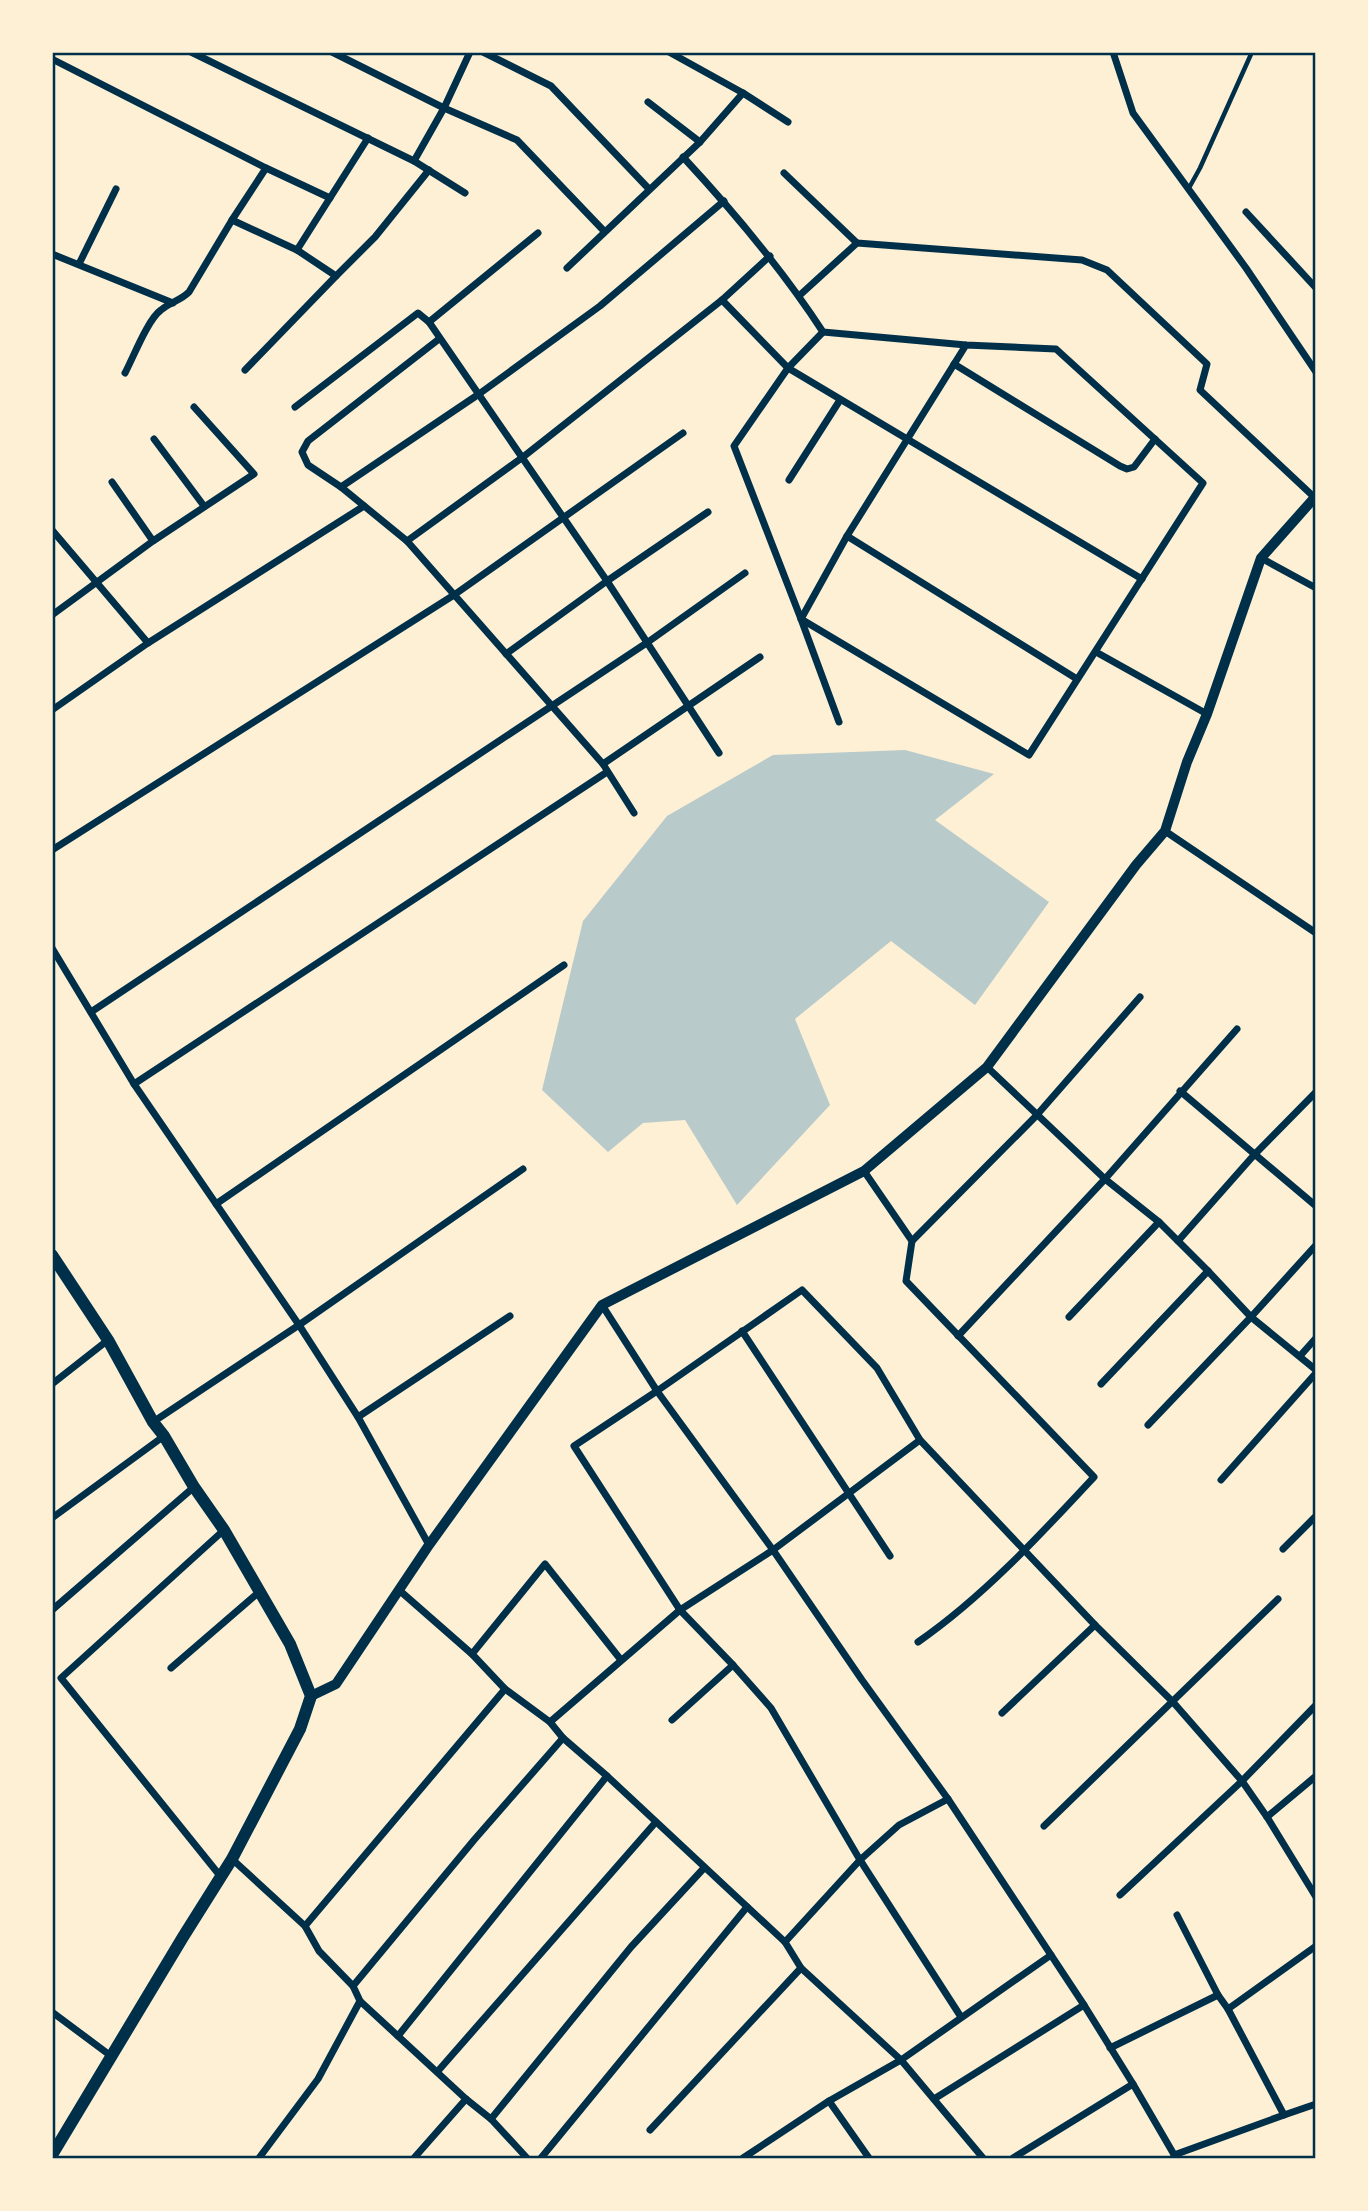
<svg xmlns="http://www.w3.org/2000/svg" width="1368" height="2211" viewBox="0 0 1368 2211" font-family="'Nunito Sans',sans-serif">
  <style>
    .green { fill: #b9caca }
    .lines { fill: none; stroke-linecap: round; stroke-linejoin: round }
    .service { stroke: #003049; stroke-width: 4.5 }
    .minor { stroke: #003049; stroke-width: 7 }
    .tertiary { stroke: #003049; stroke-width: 10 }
    .secondary { stroke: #003049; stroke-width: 12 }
    .neatline { fill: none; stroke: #003049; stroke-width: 2.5 }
  </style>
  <rect width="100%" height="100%" fill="#fdf0d5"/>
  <polygon class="green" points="905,750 994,774 935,820 1049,902 975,1005 891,941 795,1019 830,1105 737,1205 685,1120 643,1123 608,1152 542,1090 583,921 667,816 773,755"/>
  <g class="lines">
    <polyline class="service" points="1189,188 1200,168 1252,52"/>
    <g class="minor">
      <polyline points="191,52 414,161 465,193"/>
      <polyline points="332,52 444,108 517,140 604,231"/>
      <polyline points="483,52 551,86 649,189"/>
      <polyline points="669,52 743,93 788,122"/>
      <polyline points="1113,52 1133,113 1246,268 1316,372"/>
      <path d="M52,59L266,168L232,220L189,292C180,301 170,302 161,310C148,319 133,358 125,373"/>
      <polyline points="648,102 700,142"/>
      <path d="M683,157C734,212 782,269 823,332L966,345L1056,349L1203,483L1029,755L801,619L847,536L966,345"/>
      <polyline points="414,161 444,108 470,52"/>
      <polyline points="266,168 330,198"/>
      <polyline points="784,173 857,243 1082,260 1107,270 1207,364 1200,390 1314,497"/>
      <polyline points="1246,212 1316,288"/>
      <polyline points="232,220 297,250 336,276 375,237 429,170"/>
      <polyline points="297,250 368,138"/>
      <polyline points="52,254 173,303"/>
      <polyline points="79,264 116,189"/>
      <polyline points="567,268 700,142 743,93"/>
      <polyline points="800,295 857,243"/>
      <polyline points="722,300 788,368 1142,579"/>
      <polyline points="429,322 538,233"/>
      <polyline points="823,332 788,368 734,446 801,619 839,722"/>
      <polyline points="439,339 308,441 302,452 308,465 341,487 407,541 603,764 634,813"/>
      <polyline points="954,364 1120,466 1127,469 1134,467 1155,439"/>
      <polyline points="245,370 336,276"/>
      <polyline points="295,407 418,313 429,322 607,581 719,753"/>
      <polyline points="154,439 204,506"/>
      <polyline points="789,480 840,400"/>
      <polyline points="112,482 153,541"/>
      <polyline points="341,487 479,394 600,306 724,201"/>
      <polyline points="52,530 148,643"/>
      <polyline points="847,536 1077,679"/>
      <polyline points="407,541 523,457 722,300 770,256"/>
      <polyline points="1261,558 1316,588"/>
      <polyline points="52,615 153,541 254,474 194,407"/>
      <polyline points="1096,652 1207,714"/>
      <polyline points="506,654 607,581 708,512"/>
      <polyline points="52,710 148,643 364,506"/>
      <polyline points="603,764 760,657"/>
      <polyline points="1165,831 1316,933"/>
      <polyline points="52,850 454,595 683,433"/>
      <polyline points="52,948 134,1084 299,1325 358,1417 429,1545"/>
      <polyline points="91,1012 648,642 745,573"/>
      <polyline points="987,1067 1105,1179 1159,1222 1208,1271 1251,1317 1316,1370"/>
      <polyline points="134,1084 607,772"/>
      <polyline points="1180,1091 1316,1206"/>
      <path d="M864,1171L912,1241L906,1281L1094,1477C1041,1534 983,1597 918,1642"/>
      <polyline points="216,1204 564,965"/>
      <polyline points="912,1241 1036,1116 1140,997"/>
      <polyline points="1178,1241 1254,1155 1316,1092"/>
      <polyline points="602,1305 657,1391 773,1550 862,1680 948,1799 1084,2005 1133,2084 1176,2158"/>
      <polyline points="1069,1317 1159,1222"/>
      <polyline points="742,1331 890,1556"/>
      <polyline points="958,1336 1105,1179 1237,1029"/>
      <polyline points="1300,1356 1316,1338"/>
      <polyline points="52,1384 108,1340"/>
      <polyline points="1101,1384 1208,1271"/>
      <polyline points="358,1417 510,1316"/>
      <polyline points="153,1422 299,1325 523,1169"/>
      <polyline points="1148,1425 1251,1317 1316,1245"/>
      <polyline points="1221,1480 1316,1373"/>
      <polyline points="52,1518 164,1436"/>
      <polyline points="1283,1549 1316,1516"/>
      <polyline points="399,1590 472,1654 505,1689 550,1722 563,1738 607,1776 785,1942 801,1968 901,2060 983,2158"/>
      <polyline points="52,1610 194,1487"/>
      <polyline points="472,1654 545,1564 621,1660"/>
      <polyline points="171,1668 259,1592"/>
      <polyline points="1002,1713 1095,1625"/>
      <polyline points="672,1720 733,1665"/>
      <polyline points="550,1722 680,1610 773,1550 920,1440"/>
      <polyline points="1267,1817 1316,1776"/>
      <polyline points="1044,1826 1278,1599"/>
      <polyline points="232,1859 305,1926 319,1951 353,1986 360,2001 466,2099 491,2119 527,2158"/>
      <polyline points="221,1877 61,1678 224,1530"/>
      <polyline points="1120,1895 1242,1781 1316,1705"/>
      <polyline points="1177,1915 1218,1995 1228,2009"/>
      <polyline points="305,1926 505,1689"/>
      <polyline points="785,1942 860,1860 899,1825 948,1799"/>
      <polyline points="1316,1946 1228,2009 1284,2115 1316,2104"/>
      <polyline points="353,1986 474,1840 563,1738"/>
      <polyline points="52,2012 111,2056"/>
      <polyline points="961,2017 860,1860 771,1708 733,1665 680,1610 574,1446 657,1391 802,1290 877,1368 920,1440 1095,1625 1173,1702 1242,1781 1267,1817 1316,1897"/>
      <polyline points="398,2036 607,1776"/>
      <polyline points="1110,2048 1218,1995"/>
      <polyline points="438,2071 655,1823"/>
      <polyline points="934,2099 1084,2005"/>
      <polyline points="829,2101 869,2158"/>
      <polyline points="491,2119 631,1947 704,1868"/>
      <polyline points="650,2130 801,1968"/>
      <polyline points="1174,2155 1284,2115"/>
      <polyline points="259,2158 318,2079 360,2001"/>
      <polyline points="414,2158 466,2099"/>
      <polyline points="541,2158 747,1907"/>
      <polyline points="743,2158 829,2101 901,2060 1051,1955"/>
      <polyline points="1013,2158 1133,2084"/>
    </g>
    <polyline class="tertiary" points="311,1696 336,1684 429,1545 602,1305 864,1171 987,1067 1136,865 1165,831 1187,762 1207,714 1261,558 1316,496"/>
    <polyline class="secondary" points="52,1255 108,1340 153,1422 164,1436 194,1487 224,1530 290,1644 311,1696 300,1729 232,1859 183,1937 52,2155"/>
  </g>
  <rect width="1368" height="2211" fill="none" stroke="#fdf0d5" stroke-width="108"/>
  <rect x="54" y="54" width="1260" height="2103" class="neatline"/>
</svg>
